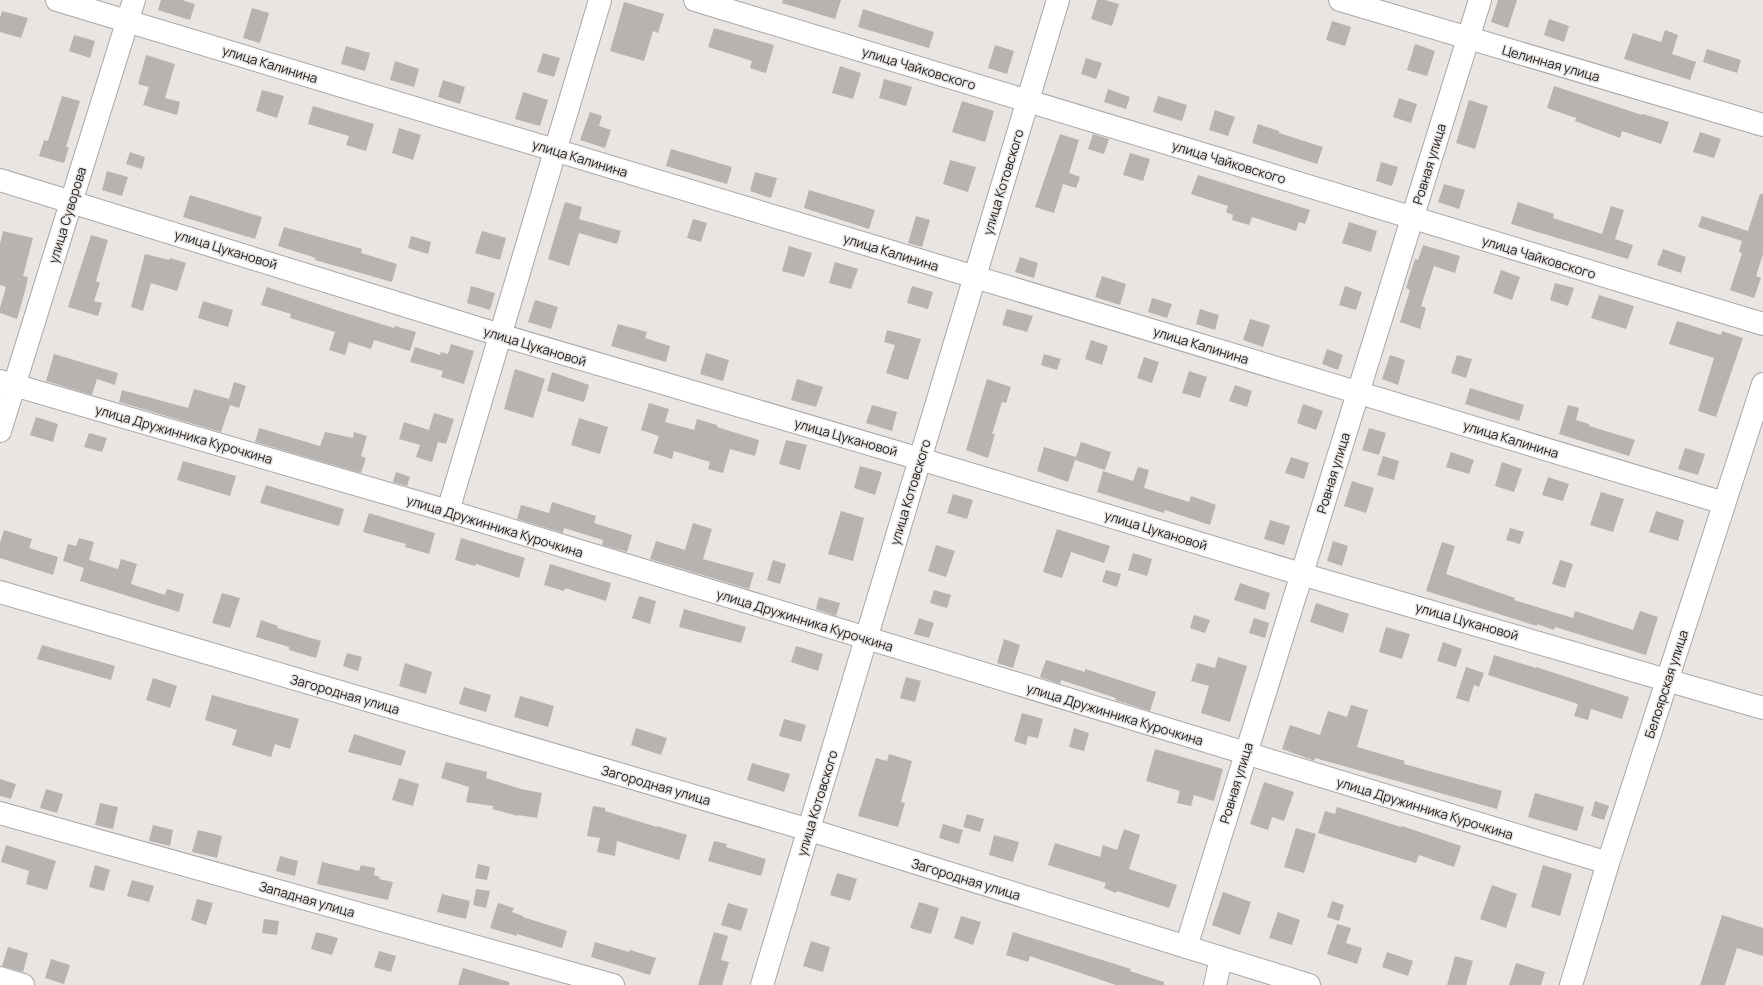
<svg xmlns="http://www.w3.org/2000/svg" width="1763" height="985" viewBox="0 0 1763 985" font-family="Manrope,sans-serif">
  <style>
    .building { fill: #b6b3b1 }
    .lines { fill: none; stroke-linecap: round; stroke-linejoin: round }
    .minor-casing { stroke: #aaa6a5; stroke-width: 24 }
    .minor { stroke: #fff; stroke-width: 22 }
    .labels { text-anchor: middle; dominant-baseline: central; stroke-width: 3; stroke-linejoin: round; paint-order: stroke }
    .street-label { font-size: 13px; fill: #21201f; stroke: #e8e5e3 }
  </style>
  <rect width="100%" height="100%" fill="#e8e5e3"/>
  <g class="building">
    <polygon points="161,0 182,0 195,4 190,20 158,10"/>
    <polygon points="783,0 841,0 835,19 782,3"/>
    <polygon points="1097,0 1105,0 1119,4 1112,26 1091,19"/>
    <polygon points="1498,0 1517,0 1508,28 1491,22"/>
    <polygon points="624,2 664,14 658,33 653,31 644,61 610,51"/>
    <polygon points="252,8 269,13 260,43 243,38"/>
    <polygon points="863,9 934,32 929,48 858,27"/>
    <polygon points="2,11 28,18 21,38 0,32 0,18"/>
    <polygon points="1549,19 1569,26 1564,42 1544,35"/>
    <polygon points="1332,21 1351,27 1345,46 1326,40"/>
    <polygon points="714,28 774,45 766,73 750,68 752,61 708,47"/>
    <polygon points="1665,30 1678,35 1672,54 1696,62 1690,80 1624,59 1633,33 1661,42"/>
    <polygon points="74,35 95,41 90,58 69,51"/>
    <polygon points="1415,44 1435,51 1427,76 1407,70"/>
    <polygon points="995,45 1014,51 1007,74 988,68"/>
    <polygon points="346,46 370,53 365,71 341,64"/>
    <polygon points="1707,49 1741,60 1737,73 1703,62"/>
    <polygon points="543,53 560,58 554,77 537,72"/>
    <polygon points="146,55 175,64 165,98 180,102 177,115 143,105 149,87 138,84"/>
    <polygon points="1086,58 1102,63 1096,79 1081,74"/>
    <polygon points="395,61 419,69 414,87 390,80"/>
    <polygon points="840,66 861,73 853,99 832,93"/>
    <polygon points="884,79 912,87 906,106 879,98"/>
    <polygon points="443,80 465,87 460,104 438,97"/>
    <polygon points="1554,86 1642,115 1643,114 1669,122 1661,144 1622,131 1620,138 1575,121 1576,118 1547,108"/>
    <polygon points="1108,89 1130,97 1126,109 1104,102"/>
    <polygon points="262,90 284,96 277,118 256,111"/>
    <polygon points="523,92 548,100 540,126 515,119"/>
    <polygon points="62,96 80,101 66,147 69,147 64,163 39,156 44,140 48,141"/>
    <polygon points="1158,96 1187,105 1182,121 1153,112"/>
    <polygon points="1399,98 1417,104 1411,123 1393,117"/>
    <polygon points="1469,100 1488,106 1475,149 1456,143"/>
    <polygon points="962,101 994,111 985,142 952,132"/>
    <polygon points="313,106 374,124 366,151 346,145 349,136 308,124"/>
    <polygon points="1215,110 1235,117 1228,136 1209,130"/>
    <polygon points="590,112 602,116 599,126 611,130 605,148 580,140"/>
    <polygon points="1258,124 1279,131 1279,133 1323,147 1317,164 1252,143"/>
    <polygon points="399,128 421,135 413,160 392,153"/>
    <polygon points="1700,132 1721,139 1714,158 1693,152"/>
    <polygon points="1060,134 1079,140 1069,173 1080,177 1076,188 1063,184 1054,213 1035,207"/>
    <polygon points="1093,134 1109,139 1104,154 1088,149"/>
    <polygon points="671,149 732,167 727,184 666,166"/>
    <polygon points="130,152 145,157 142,169 126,164"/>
    <polygon points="1130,153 1150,159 1143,181 1123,175"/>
    <polygon points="950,160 976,167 968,192 943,184"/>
    <polygon points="1381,162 1398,167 1392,186 1376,181"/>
    <polygon points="107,171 128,177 122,196 102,190"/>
    <polygon points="755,172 777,178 771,198 750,191"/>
    <polygon points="1198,175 1310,210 1305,224 1299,222 1296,231 1252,217 1249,225 1232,220 1233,215 1226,212 1228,206 1191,194"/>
    <polygon points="1444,184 1465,190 1459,209 1438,202"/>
    <polygon points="809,190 875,210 869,229 804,208"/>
    <polygon points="1760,194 1763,194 1763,254 1756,276 1761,278 1754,298 1730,290 1742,253 1739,252 1742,241 1698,227 1702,216 1748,231"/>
    <polygon points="190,195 262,217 255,239 183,217"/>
    <polygon points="565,202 582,207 579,219 621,231 617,244 579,233 569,266 548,259"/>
    <polygon points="1518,202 1554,214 1553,218 1602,234 1611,206 1624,210 1615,239 1633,245 1628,259 1511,224"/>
    <polygon points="916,216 930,220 922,247 908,243"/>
    <polygon points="693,219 707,223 701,242 687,238"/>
    <polygon points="1349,222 1377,231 1371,252 1342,243"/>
    <polygon points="284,227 362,249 361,253 397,264 392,282 315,260 316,258 278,246"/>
    <polygon points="3,231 33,238 23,276 28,277 25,291 17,319 0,313 0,308 6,287 0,285 0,244"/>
    <polygon points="482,231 506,238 500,260 475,253"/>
    <polygon points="91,235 108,240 96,281 100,283 94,301 102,303 98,316 68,307"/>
    <polygon points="411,236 431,242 428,254 408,248"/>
    <polygon points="1423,245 1460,256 1455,273 1434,266 1421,306 1426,308 1420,329 1400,322 1410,290 1406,288 1415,259 1418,260"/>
    <polygon points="789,246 812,253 804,277 782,271"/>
    <polygon points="1663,249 1686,257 1681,273 1657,265"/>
    <polygon points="145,254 169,260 170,258 186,263 177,291 151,283 143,311 131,307"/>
    <polygon points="1020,257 1038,263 1034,278 1015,272"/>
    <polygon points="835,262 858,269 851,289 829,283"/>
    <polygon points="1501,270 1520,277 1512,300 1493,293"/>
    <polygon points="1102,276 1126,284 1120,305 1095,297"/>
    <polygon points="1555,283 1574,288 1568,306 1550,300"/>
    <polygon points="471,286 495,293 490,310 467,303"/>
    <polygon points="912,286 933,292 928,309 907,303"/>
    <polygon points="1345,286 1362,292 1356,310 1339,305"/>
    <polygon points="267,287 339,311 394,328 395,326 416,332 410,351 374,340 371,349 349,342 345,355 329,350 335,332 290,318 291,314 261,305"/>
    <polygon points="1599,295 1634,306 1626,329 1591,318"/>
    <polygon points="1152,298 1172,304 1167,318 1148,312"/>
    <polygon points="535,300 558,307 551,329 528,322"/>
    <polygon points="203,301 233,310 228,327 198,318"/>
    <polygon points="1007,309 1033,316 1027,332 1002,325"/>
    <polygon points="1200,309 1219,315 1215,330 1196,324"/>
    <polygon points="1250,319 1270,325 1263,347 1243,340"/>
    <polygon points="1677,321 1721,335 1722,331 1743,338 1716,417 1698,411 1714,358 1669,344"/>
    <polygon points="618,324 647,332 645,338 670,346 666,362 611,346"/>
    <polygon points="887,330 921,339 908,380 886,373 895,345 884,342"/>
    <polygon points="1091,340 1108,346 1102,365 1085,359"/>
    <polygon points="451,344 474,351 464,384 441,377 443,371 410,362 415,347 440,355 441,352 448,354"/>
    <polygon points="1327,349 1343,355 1338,370 1322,364"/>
    <polygon points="706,353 729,360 723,381 700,374"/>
    <polygon points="54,354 118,373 115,385 97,379 92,395 46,381"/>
    <polygon points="1044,354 1061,359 1057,370 1041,365"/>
    <polygon points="1390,355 1405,360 1398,385 1382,379"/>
    <polygon points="1457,355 1472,359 1466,378 1451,373"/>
    <polygon points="1144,357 1159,362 1152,383 1137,378"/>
    <polygon points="515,369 545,379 533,418 504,409"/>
    <polygon points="1189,371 1207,377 1200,398 1182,393"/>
    <polygon points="552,372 589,385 584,402 547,391"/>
    <polygon points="797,379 823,387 816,407 791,400"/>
    <polygon points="987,379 1011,387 1006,403 1002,402 992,434 995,434 988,458 966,450"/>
    <polygon points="234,382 246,386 239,408 230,405 221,432 119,402 122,390 188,408 194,389 229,399"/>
    <polygon points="1235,385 1252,391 1247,407 1229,401"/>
    <polygon points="1470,388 1524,405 1519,421 1465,404"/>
    <polygon points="649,403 669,409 665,422 694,430 697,419 717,425 717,427 759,440 755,456 730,449 723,473 708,469 710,462 674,451 672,459 653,453 659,436 641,430"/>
    <polygon points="1303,404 1323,411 1316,430 1297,423"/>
    <polygon points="872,405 897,412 892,431 866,423"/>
    <polygon points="1568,405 1579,408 1576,420 1589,424 1589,426 1635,440 1629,456 1559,434"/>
    <polygon points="434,413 454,419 446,444 438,442 432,462 416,457 420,445 399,439 404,422 429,430"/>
    <polygon points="36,417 58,424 53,442 30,435"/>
    <polygon points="579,418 608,427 600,454 571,445"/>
    <polygon points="259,428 320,446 325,432 353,438 354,432 367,436 361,456 366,458 361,473 255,442"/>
    <polygon points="1369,428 1386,433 1379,455 1362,450"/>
    <polygon points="89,433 107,438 102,452 84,447"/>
    <polygon points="786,440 807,445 800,470 779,464"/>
    <polygon points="1081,442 1111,452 1105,470 1075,460"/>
    <polygon points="1044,447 1076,457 1068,482 1037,471"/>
    <polygon points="1685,448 1705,454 1698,475 1678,469"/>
    <polygon points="1451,452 1474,460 1469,474 1446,467"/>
    <polygon points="1383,456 1399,461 1394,480 1377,475"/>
    <polygon points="1291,457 1309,463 1304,479 1285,473"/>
    <polygon points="183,461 236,476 230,496 177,480"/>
    <polygon points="1502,462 1522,469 1514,492 1495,486"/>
    <polygon points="860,466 882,472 875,495 854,488"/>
    <polygon points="1138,467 1149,470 1144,488 1189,502 1191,496 1216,505 1210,525 1165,510 1164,513 1097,492 1103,471 1133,481"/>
    <polygon points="396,472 410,477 407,486 393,482"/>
    <polygon points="1548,477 1569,484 1563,501 1542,495"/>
    <polygon points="1352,481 1374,488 1366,513 1344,506"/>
    <polygon points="266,485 344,509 339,526 260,503"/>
    <polygon points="1601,492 1624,499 1613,532 1590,525"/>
    <polygon points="953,494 973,500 967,519 947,513"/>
    <polygon points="552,502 596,516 594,523 632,535 627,552 602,545 603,540 564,528 563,533 517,519 521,505 549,513"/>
    <polygon points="841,511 864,518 853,561 828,554"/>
    <polygon points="1656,511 1684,520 1678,541 1649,532"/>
    <polygon points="369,513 435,533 429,554 405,547 406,544 363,532"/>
    <polygon points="1270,520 1290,526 1284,545 1264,539"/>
    <polygon points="693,523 712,529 703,559 754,573 749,589 650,559 656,541 685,550"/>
    <polygon points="1510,528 1524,532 1520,544 1506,540"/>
    <polygon points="1057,529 1110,546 1104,563 1071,552 1062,578 1043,572"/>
    <polygon points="4,530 32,539 29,548 58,557 53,575 0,558 0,543"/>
    <polygon points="79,538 94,542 89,560 118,569 121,559 137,564 131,584 165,595 167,589 184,594 179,612 80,581 84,568 63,561 68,544 76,546"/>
    <polygon points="461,538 525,558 519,578 476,564 475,566 455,560"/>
    <polygon points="1333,541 1348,546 1342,566 1327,561"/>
    <polygon points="1442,542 1455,546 1446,574 1515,598 1514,600 1573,618 1575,611 1633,630 1640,611 1658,617 1646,655 1555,627 1554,630 1537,624 1537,626 1426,591"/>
    <polygon points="936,545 955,551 946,577 928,571"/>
    <polygon points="1133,553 1152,559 1147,576 1128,570"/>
    <polygon points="773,560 786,564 780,584 767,580"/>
    <polygon points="1560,560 1573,564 1565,588 1552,584"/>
    <polygon points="550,564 611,583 606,601 565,588 564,591 544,585"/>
    <polygon points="1106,570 1121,574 1117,587 1102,582"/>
    <polygon points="1240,583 1270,593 1265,610 1234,600"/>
    <polygon points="934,590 951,595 947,608 930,603"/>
    <polygon points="222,593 240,598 230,628 212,623"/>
    <polygon points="639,596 656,601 650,624 632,618"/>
    <polygon points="819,597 840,603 836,616 816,609"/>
    <polygon points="1316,603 1349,614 1343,633 1310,622"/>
    <polygon points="684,609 746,627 741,643 679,627"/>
    <polygon points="1194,615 1210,620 1205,633 1190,628"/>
    <polygon points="919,618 934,623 929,638 914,634"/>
    <polygon points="1254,618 1269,623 1265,638 1249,633"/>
    <polygon points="261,620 278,626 277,628 321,641 316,658 289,650 289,647 256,637"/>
    <polygon points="1386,627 1410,634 1402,659 1379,652"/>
    <polygon points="1004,639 1020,645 1013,668 997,663"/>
    <polygon points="1443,642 1462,649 1456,667 1437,661"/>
    <polygon points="42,645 115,666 111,680 37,659"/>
    <polygon points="796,646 823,654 818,671 791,662"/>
    <polygon points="347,653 362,657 358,671 343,666"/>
    <polygon points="1494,655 1536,668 1536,667 1629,697 1622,719 1591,709 1588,720 1574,716 1578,704 1488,675"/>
    <polygon points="1218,657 1247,666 1230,722 1201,713 1209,686 1191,681 1197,663 1215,668"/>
    <polygon points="1046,660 1085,672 1085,669 1156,692 1150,711 1115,700 1116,698 1061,680 1060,684 1040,677"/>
    <polygon points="405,663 432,672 426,694 399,686"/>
    <polygon points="1466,667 1484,673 1479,687 1474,685 1469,702 1456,698"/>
    <polygon points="906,677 921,681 915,702 900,698"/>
    <polygon points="153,678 177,686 170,708 146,700"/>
    <polygon points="464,687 491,695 486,712 459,704"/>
    <polygon points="212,695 299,719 290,749 275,744 271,757 232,745 237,730 205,720"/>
    <polygon points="520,696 554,706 548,727 514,717"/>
    <polygon points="1351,705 1368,710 1357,747 1405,761 1404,764 1502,791 1497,809 1315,758 1315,761 1282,749 1290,725 1320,735 1328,711 1347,717"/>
    <polygon points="1022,713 1043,719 1038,738 1028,736 1026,745 1014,741"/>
    <polygon points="784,719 806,725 801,742 779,736"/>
    <polygon points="636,728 667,738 661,755 631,745"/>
    <polygon points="1074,728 1089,733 1084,751 1069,747"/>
    <polygon points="354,734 406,751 401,766 348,752"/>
    <polygon points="1155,749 1223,769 1214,801 1194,795 1191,806 1177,803 1180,791 1146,781"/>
    <polygon points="889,754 912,761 901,802 905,803 898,827 858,816 876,758 887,761"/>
    <polygon points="446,762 487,772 486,778 521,789 542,793 537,818 518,815 518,816 492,809 493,806 466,802 469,787 441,778"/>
    <polygon points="752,763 790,774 784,792 747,780"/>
    <polygon points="399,778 419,784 413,806 392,800"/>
    <polygon points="0,779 16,784 11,799 0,796"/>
    <polygon points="1264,782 1294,792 1284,821 1272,817 1268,830 1250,824"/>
    <polygon points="46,789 63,794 57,813 40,808"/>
    <polygon points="1535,793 1584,807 1577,831 1528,817"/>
    <polygon points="1595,801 1609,806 1604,820 1591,816"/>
    <polygon points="100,803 118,807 113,829 95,825"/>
    <polygon points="593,806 605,808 605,811 657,827 657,826 687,835 679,860 617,841 615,856 597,852 600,838 587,836"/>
    <polygon points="1337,807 1401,827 1402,826 1461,846 1454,867 1419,855 1416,863 1318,833 1325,811 1335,814"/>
    <polygon points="967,814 984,819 980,832 963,827"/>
    <polygon points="943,824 963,830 959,844 939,838"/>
    <polygon points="153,825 173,830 170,846 149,841"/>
    <polygon points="1296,828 1316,834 1304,873 1284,867"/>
    <polygon points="1124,829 1140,835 1129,869 1177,885 1169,908 1117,891 1116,893 1104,888 1106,883 1048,865 1055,843 1100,857 1103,845 1117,850"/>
    <polygon points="198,830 222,836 217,858 192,852"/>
    <polygon points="994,835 1019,842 1013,862 989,855"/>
    <polygon points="714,841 727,844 726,847 766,859 761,876 708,861"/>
    <polygon points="6,845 56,861 47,890 26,884 29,871 1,862"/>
    <polygon points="280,856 298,861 295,876 276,871"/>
    <polygon points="322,862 359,871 361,865 375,868 374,875 380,877 379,879 393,882 388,900 317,884"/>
    <polygon points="478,864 490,867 487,880 475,878"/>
    <polygon points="95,865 110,870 104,891 89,887"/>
    <polygon points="1543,865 1572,874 1560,916 1531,907"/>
    <polygon points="837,873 857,879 850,901 830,895"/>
    <polygon points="132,880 154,886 149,902 127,896"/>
    <polygon points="1492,885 1517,894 1506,928 1480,919"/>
    <polygon points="476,889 490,891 486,908 473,905"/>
    <polygon points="1223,892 1251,902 1240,935 1212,925"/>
    <polygon points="442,894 470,901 466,919 437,912"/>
    <polygon points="197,899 213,903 206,925 191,920"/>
    <polygon points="1332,901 1344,905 1339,921 1327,917"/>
    <polygon points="919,902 939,908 931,934 910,928"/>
    <polygon points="498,903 514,908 512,912 523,916 523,917 567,931 562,948 517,934 517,936 490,928"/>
    <polygon points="728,903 748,909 741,931 721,925"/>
    <polygon points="1278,912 1300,920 1292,945 1269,938"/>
    <polygon points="1722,915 1763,928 1763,956 1737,948 1725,985 1700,985"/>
    <polygon points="961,916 981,922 973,945 954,938"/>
    <polygon points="264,919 279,921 277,935 262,933"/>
    <polygon points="1337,924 1351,928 1346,943 1362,948 1357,964 1327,954"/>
    <polygon points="316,932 338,938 332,955 311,949"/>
    <polygon points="714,932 728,936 721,960 729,962 722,985 698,985"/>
    <polygon points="1013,932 1131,969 1130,971 1164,982 1164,985 1116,985 1030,956 1028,962 1006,955"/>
    <polygon points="811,941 830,947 823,972 803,966"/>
    <polygon points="595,942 629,952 630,950 656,958 650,975 591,957"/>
    <polygon points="8,947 28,953 23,972 2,966"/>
    <polygon points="379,951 396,956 391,972 374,967"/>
    <polygon points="1387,952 1413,961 1408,976 1382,967"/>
    <polygon points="1455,956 1473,961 1466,985 1447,985"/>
    <polygon points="51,959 70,965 64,984 45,978"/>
    <polygon points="1516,963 1545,972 1541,985 1509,985"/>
    <polygon points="463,968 509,982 509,985 458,985"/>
  </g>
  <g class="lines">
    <g class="minor-casing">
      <g id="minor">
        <polyline points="57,0 1724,503"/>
        <polyline points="695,0 1763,324"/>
        <polyline points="1340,0 1763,125"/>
        <polyline points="0,180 500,335 920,459 1301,574 1763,708"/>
        <polyline points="0,381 448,511 1608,863"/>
        <polyline points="0,431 134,0"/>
        <polyline points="448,511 600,0"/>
        <polyline points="0,592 823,834 1309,985"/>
        <polyline points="0,813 613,985"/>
        <polyline points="1186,947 1480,0"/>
        <polyline points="0,978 23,985"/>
        <polyline points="762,985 1058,0"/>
        <polyline points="1215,985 1221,958"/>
        <polyline points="1571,985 1608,863 1763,384"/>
      </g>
    </g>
    <use href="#minor" class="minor"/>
  </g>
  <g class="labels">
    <g class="street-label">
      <text transform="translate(1551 63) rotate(16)">Целинная улица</text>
      <text transform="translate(270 64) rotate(17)">улица Калинина</text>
      <text transform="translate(919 68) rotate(17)">улица Чайковского</text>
      <text transform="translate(580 158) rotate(17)">улица Калинина</text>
      <text transform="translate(1229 162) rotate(17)">улица Чайковского</text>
      <text transform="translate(1429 164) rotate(-73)">Ровная улица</text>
      <text transform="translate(1003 182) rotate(-73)">улица Котовского</text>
      <text transform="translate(67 215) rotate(-73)">улица Суворова</text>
      <text transform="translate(226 249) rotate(17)">улица Цукановой</text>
      <text transform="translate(891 252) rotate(17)">улица Калинина</text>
      <text transform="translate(1539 257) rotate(17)">улица Чайковского</text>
      <text transform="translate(1201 345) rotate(17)">улица Калинина</text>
      <text transform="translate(535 346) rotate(17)">улица Цукановой</text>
      <text transform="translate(184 434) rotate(16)">улица Дружинника Курочкина</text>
      <text transform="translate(846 437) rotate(16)">улица Цукановой</text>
      <text transform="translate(1511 439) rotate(17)">улица Калинина</text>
      <text transform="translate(1333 473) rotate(-73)">Ровная улица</text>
      <text transform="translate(910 492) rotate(-73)">улица Котовского</text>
      <text transform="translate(495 526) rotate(17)">улица Дружинника Курочкина</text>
      <text transform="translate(1156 530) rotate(17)">улица Цукановой</text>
      <text transform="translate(805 620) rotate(17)">улица Дружинника Курочкина</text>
      <text transform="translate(1467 621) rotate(16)">улица Цукановой</text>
      <text transform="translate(1666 684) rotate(-72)">Белоярская улица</text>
      <text transform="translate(345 694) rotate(16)">Загородная улица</text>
      <text transform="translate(1115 714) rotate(17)">улица Дружинника Курочкина</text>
      <text transform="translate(1236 783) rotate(-73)">Ровная улица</text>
      <text transform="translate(656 785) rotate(16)">Загородная улица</text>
      <text transform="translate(817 803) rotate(-73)">улица Котовского</text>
      <text transform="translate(1425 808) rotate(17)">улица Дружинника Курочкина</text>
      <text transform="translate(966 879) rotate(17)">Загородная улица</text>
      <text transform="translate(307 899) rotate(16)">Западная улица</text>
    </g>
  </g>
</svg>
